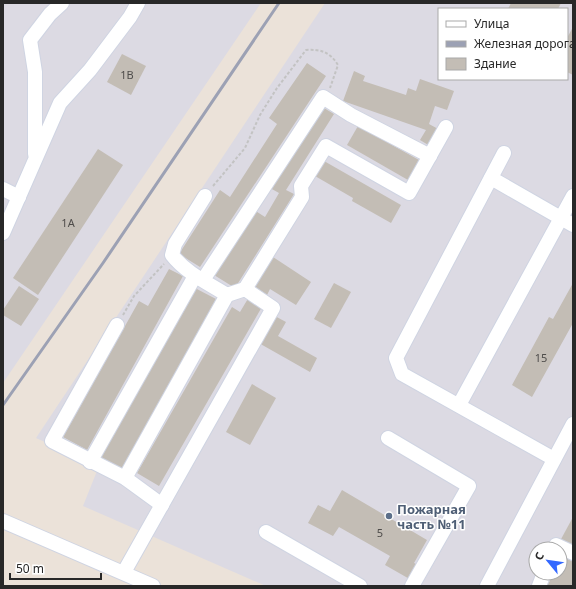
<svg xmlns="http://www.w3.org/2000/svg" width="576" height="589" viewBox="0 0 576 589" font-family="'Noto Sans',sans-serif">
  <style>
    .industrial { fill: #dcdae3; fill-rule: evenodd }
    .building { fill: #c3bdb5 }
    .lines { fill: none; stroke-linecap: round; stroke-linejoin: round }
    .minor-casing { stroke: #cfd4e2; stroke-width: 16 }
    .path { stroke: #c3c3c3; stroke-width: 2; stroke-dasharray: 3 2; stroke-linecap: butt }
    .minor { stroke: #fff; stroke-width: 14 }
    .rail { stroke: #9ca1b4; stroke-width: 3 }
    .service-dot { fill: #5c6f8a; stroke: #fff; stroke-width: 1.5 }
    .labels { text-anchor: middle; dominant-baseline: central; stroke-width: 3; stroke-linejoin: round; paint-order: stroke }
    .number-label { font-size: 11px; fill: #4f4d4b }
    .service-label { font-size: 13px; font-weight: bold; fill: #4e5e75; stroke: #fff; text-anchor: start }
  </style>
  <rect width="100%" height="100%" fill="#ebe2d9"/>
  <g class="industrial">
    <polygon points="3,3 261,3 3,383"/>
    <path d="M325,3H573V586H266L83,506L99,466L36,438ZM439,9H567V79H439ZM536,549H560V573H536Z"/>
  </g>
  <g class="building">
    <polygon points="511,3 561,3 558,9 508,9"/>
    <polygon points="573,27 573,75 567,72 567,38"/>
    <polygon points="122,54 146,66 131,95 107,82"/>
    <polygon points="307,63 326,76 200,267 179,254 220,190 230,197 277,124 269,118"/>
    <polygon points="354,71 365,76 363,81 406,95 408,88 416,91 420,79 454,91 447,110 435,106 429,124 440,130 430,146 420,140 426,130 343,101"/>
    <polygon points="324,108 334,114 286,190 294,194 235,288 214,275 254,210 265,217 279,193 270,188 305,132 308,133"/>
    <polygon points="358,126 419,160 408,180 347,145"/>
    <polygon points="98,149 123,165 38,295 13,278"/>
    <polygon points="324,161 401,205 391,223 352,201 353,198 315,176"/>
    <polygon points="273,257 311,282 296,305 270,289 267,295 254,286"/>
    <polygon points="169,269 183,276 87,450 63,437 139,301 148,306"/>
    <polygon points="334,283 351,292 331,328 314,319"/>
    <polygon points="573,283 573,323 532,397 512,385 549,317 553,319"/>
    <polygon points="19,286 39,299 21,326 3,315 3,310"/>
    <polygon points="193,287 216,299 123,469 100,457"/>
    <polygon points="249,297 263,305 159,486 137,473 232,307 240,312"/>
    <polygon points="273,315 286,322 278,336 317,358 310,372 257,342"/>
    <polygon points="252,384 276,398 250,445 226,432"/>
    <polygon points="342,490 427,540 414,563 421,566 413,581 385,565 390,556 339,527 333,536 308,523 318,505 330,511"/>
    <polygon points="573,517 573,548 560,541"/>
    <polygon points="563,556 573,562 573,586 547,586 554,573 560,573 560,562"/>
  </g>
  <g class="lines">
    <g class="minor-casing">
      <g id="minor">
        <polyline points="504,153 396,358 402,374 554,459"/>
        <polyline points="35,154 35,72 30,40 50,14 62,3"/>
        <polyline points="491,178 573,225"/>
        <polyline points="3,189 19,197"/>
        <polyline points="3,233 60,103 90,70 130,17 138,3"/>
        <polyline points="203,280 323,97 351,115 430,156"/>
        <polyline points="245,289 302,197 301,186 326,146 409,193 446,127"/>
        <polyline points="117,325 52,441 125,478 162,505"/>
        <polyline points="459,405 573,196"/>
        <polyline points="388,438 469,486 412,586"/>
        <polyline points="90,462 195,276"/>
        <polyline points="125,478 227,295"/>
        <polyline points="3,521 153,586"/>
        <polyline points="266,532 360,586"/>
        <polyline points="554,549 556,545 573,553"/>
        <path d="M124,572L273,308L245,289L227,295C208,283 186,273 172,255L175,244L205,196"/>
        <polyline points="487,586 573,424"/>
        <polyline points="539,586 544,573"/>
      </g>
    </g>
    <g class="path">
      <path d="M213,186L245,148L260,115L277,88L306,50C321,49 330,52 338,65L330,88"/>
      <polyline points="123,315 134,296 164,264"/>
    </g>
    <use href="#minor" class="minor"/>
    <polyline class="rail" points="3,405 103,263 279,3"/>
  </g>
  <circle class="service-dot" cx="389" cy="516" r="4"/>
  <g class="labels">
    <g class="number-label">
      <text x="127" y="74">1В</text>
      <text x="68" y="222">1А</text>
      <text x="541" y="357">15</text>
      <text x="380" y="532">5</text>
    </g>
    <g class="service-label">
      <text x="397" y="509">Пожарная<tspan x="397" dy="15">часть №11</tspan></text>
    </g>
  </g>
  <rect width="576" height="589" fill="none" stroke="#282828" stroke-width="8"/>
  <rect x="438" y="8" width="130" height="72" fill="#ffffff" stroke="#a9a9a9"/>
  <rect x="446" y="21" width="20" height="6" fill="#ffffff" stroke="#a9a9a9"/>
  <text x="474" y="28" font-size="12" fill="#282828">Улица</text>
  <rect x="446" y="41" width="20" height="6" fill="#9ca1b4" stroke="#a9a9a9"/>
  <text x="474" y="48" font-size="12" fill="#282828">Железная дорога</text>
  <rect x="446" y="58" width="20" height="12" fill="#c3bdb5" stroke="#a9a9a9"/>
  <text x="474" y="68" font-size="12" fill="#282828">Здание</text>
  <g transform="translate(548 561) rotate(299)"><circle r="19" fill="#ffffff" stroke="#a9a9a9"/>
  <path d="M0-3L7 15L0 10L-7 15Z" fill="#3368ff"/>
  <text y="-6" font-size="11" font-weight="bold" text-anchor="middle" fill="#282828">С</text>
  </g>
  <path d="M10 573v6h91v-6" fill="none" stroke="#282828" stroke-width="2"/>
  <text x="16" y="573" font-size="12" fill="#282828" stroke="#ffffff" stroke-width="3" paint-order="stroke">50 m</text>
</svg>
